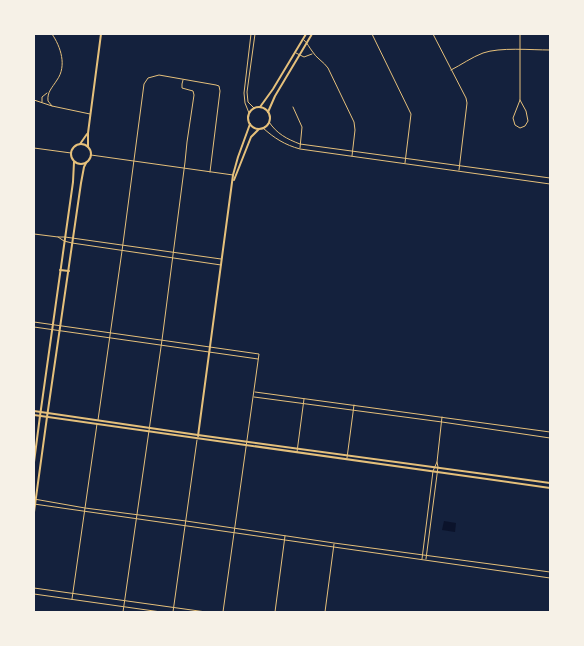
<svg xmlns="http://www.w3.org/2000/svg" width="584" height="646" viewBox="0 0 584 646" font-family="'Sofia Sans Condensed',sans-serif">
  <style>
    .water { fill: #0b132b }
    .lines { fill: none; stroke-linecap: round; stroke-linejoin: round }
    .minor { stroke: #e5c07b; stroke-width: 1 }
    .tertiary { stroke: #e5c07b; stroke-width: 1 }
    .secondary { stroke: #e5c07b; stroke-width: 2 }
    .trunk { stroke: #e5c07b; stroke-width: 2 }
  </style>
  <rect width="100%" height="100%" fill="#14213d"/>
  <polygon class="water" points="444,521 456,523 455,532 442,530"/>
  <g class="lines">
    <g class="minor">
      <polyline points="372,34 411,114 405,163"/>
      <polyline points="433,34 466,98 467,103 459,170"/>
      <polyline points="520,34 520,100 513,118 515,125 520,128 525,126 528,121 526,111 520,100"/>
      <path d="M304,40C308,44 309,47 312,51C316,58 324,62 328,68L354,122L355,130L352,156"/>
      <polyline points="296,53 304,57 312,54"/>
      <path d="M451,70C461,65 472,57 483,53C500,47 531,50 550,50"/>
      <polyline points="34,100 52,106 90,114"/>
      <polyline points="42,102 42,97 47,93"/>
      <path d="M52,106L48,101C47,92 52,88 57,80C67,66 61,47 52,34"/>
      <polyline points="293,107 302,127 300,148"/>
      <polyline points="254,108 248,102 247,92 255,34"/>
      <polyline points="249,113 245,103 244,93 251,34"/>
      <path d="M269,122C277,134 287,139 300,144L550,178"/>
      <path d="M263,128C274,138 285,145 300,149L550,184"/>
      <polyline points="34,148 71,153"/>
      <polyline points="91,155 233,175"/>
      <polyline points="34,234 58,237 65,237 221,259"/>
      <polyline points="58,237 64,241 72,243 221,265"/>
      <polyline points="34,322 259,354 223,612"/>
      <polyline points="34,327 258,359"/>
      <polyline points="255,392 550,432"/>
      <polyline points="254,397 442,422 550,438"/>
      <polyline points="98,420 122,251 144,84 148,78 159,75 216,85 219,86 220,91 210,172"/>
      <polyline points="297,452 304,399"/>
      <polyline points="347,458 354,405"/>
      <polyline points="422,559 433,471 437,462 442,417"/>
      <polyline points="426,559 438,467 437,462"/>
      <polyline points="34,588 206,612"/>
      <polyline points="34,594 161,612"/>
      <polyline points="72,599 97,424"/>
      <polyline points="123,612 162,340 185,162 187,142 194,95 193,91 182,88 182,84 183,80"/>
      <polyline points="173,612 197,440"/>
      <polyline points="275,612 285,536"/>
      <polyline points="325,612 334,544"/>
    </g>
    <g class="tertiary">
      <polyline points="34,499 85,508 186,521 334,543 550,572"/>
      <polyline points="34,504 550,578"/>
    </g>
    <g class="secondary">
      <polyline points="34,462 40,416"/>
      <polyline points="34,512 47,417"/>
    </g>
    <g class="trunk">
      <polyline points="260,107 273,89 306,34"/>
      <circle cx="259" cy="118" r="11"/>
      <polyline points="268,112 275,96 312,34"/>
      <circle cx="81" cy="154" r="10"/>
      <polyline points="80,144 87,134"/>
      <polyline points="88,147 88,133 101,34"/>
      <polyline points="234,180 251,137 259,129"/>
      <polyline points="60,270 69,271"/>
      <polyline points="34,411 198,435 550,483"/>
      <polyline points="34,415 550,488"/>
      <polyline points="40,416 73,182 74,162"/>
      <polyline points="47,417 81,183 84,167 86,163"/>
      <polyline points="198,436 233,175 238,157 250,124"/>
    </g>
  </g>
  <rect width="584" height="646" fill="none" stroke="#f6f1e7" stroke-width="70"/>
</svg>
